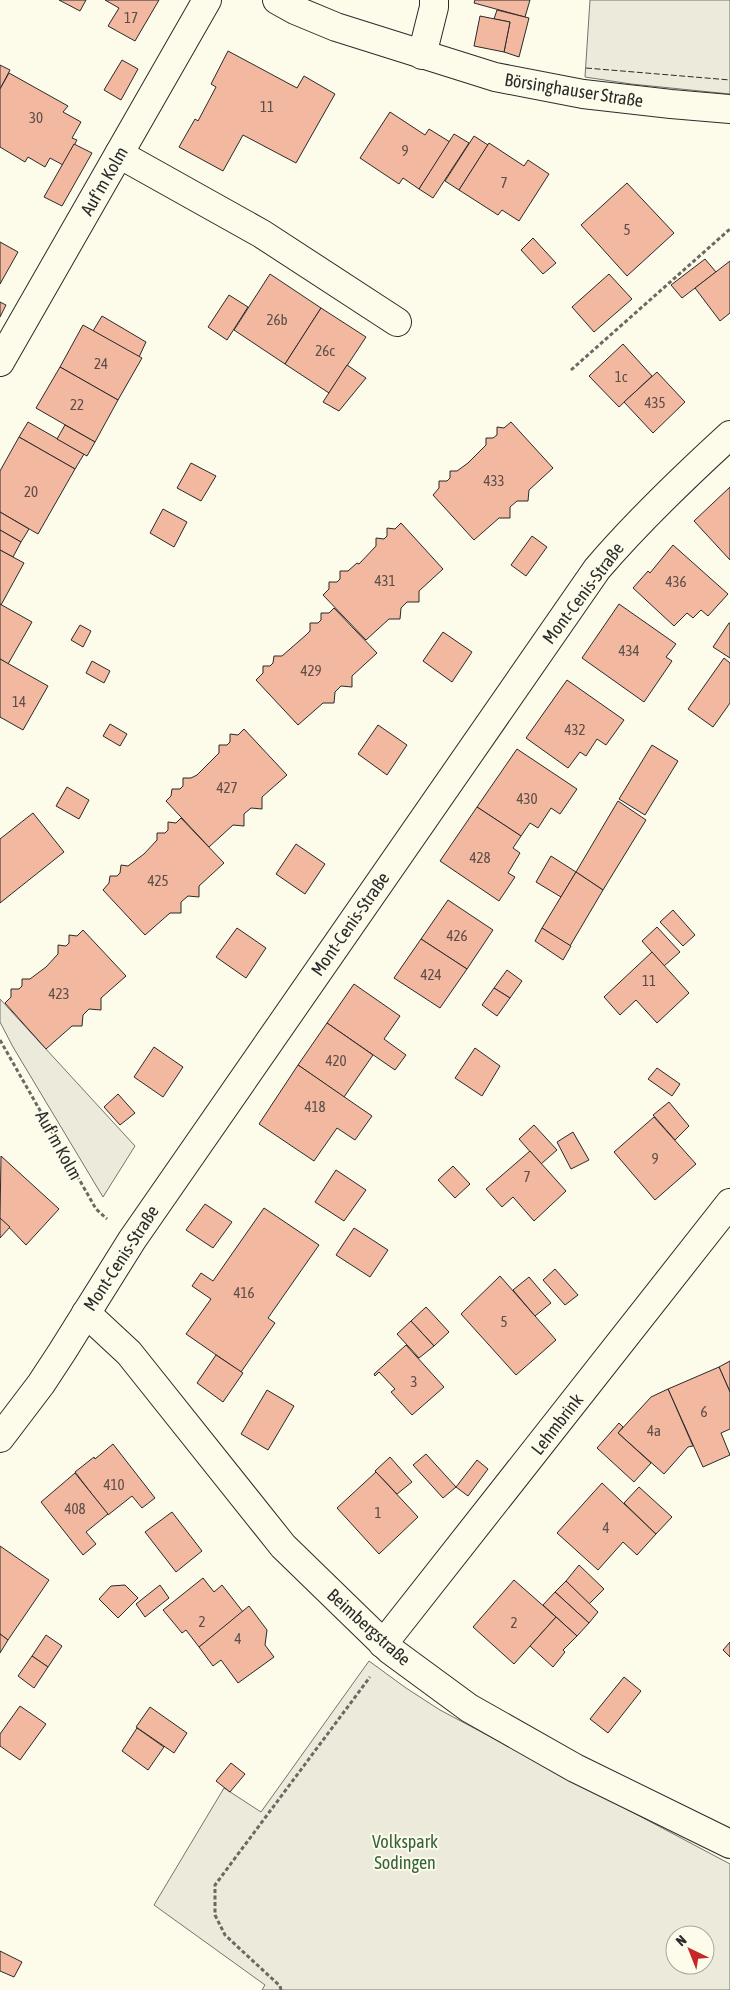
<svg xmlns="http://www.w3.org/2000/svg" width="730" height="1990" viewBox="0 0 730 1990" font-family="'Asap Condensed',sans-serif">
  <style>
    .green { fill: #ecebdb; stroke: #74746e; fill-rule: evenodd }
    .building { fill: #f2b8a0; stroke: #2b2b2b }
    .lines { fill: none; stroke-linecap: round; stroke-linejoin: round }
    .minor-casing { stroke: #2b2b2b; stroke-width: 30 }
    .major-casing { stroke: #2b2b2b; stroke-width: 30 }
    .path { stroke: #6a6964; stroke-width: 3; stroke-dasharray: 4 2.5; stroke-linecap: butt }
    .minor { stroke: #fdfbea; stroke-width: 28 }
    .major { stroke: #fdfbea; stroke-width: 28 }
    .fence { stroke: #2b2b2b; stroke-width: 1; stroke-dasharray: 6 2.5; stroke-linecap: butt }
    .labels { text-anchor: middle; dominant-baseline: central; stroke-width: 4; stroke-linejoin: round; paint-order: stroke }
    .number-label { font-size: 15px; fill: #5d4e48 }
    .street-label { font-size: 18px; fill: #2b2b2b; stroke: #fdfbea }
    .park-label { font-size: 18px; fill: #34623c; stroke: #fdfbea }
  </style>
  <rect width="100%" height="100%" fill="#fdfbea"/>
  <g class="green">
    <polygon points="590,0 730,0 730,94 631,84 585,77"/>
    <polygon points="0,999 135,1146 103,1197 13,1047 0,1022"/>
    <path d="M369,1661L406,1688L440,1710L730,1864V1990H262L265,1985L154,1905L224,1788L261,1812ZM675,1935H705V1965H675Z"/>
  </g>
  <g class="building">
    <polygon points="59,0 86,0 80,11"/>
    <polygon points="105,0 159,0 135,41 108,26 119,8"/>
    <polygon points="475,0 530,0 525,17 474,3"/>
    <polygon points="497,10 529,18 519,57 504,52 510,22 494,19"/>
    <polygon points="480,16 510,22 504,52 474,46"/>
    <polygon points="228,51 297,88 304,76 335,94 296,163 243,135 223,171 179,147 195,119 198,121 216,87 211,84"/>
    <polygon points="122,60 138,69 121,100 104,90"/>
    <polygon points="0,65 10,70 0,89"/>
    <polygon points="9,73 68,106 63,112 81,122 72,138 77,140 63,165 50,158 45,167 28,157 25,162 0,147 0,89"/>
    <polygon points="390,112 425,135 429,129 450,142 419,189 403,178 399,184 360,158"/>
    <polygon points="454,134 469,143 433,198 419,189"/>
    <polygon points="474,136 488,145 459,190 445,181"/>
    <polygon points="489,143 524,166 528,160 549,174 519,221 502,210 498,215 459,190"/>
    <polygon points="74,144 92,153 62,206 44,197"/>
    <polygon points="627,183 674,233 627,276 581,225"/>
    <polygon points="533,238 556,263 543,274 521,250"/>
    <polygon points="0,242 18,252 0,284"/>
    <polygon points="705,259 716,272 682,298 671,285"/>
    <polygon points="730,261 730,313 720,321 695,288"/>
    <polygon points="270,274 321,308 285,364 234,330"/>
    <polygon points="609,274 632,299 594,332 572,307"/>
    <polygon points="229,295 248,307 227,340 208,327"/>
    <polygon points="0,302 6,305 0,317"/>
    <polygon points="321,308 366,337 329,393 285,364"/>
    <polygon points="102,316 146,342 139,357 93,331"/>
    <polygon points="83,325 142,358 118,400 60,367"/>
    <polygon points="623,344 652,376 619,407 589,376"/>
    <polygon points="347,365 366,378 339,411 323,402"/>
    <polygon points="60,367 118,400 95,442 36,408"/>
    <polygon points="657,372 685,402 653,433 624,402"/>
    <polygon points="28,422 84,454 75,469 19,437"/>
    <polygon points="511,422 553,468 529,490 528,501 517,501 510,507 510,518 499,518 474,540 433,495 439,488 439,481 447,481 450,478 450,471 457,471 468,463 486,445 486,438 493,438 497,435 497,427 504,428"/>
    <polygon points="65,425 95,442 87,456 57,439"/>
    <polygon points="19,437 75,469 38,534 0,512 0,471"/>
    <polygon points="191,463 216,476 201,501 177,488"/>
    <polygon points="730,487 730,560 694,521"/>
    <polygon points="163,509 187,522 174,547 150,533"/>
    <polygon points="0,512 29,529 21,542 0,530"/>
    <polygon points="401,523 443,569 419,591 419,602 407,602 401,608 400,619 389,619 366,640 323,595 329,589 329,582 337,582 340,579 340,571 348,571 357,563 359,564 376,546 376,538 384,539 387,536 387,528 395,529"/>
    <polygon points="0,530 21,542 13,557 0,550"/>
    <polygon points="532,536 547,547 526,576 511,565"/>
    <polygon points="673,545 728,594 708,616 701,610 693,618 687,613 674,626 633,588 648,571 650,573"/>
    <polygon points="0,550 24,563 1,605 0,604"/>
    <polygon points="0,604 32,622 8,664 0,659"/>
    <polygon points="619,604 676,644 666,657 672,661 644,702 582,658"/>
    <polygon points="334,608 377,653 352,676 352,687 341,686 335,692 334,703 323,703 298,725 256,680 263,673 263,666 270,666 273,663 274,656 282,656 306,635 310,631 310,623 318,623 321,620 321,613 329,613"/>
    <polygon points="729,623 730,623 730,658 713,647"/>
    <polygon points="80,625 91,631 83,647 71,640"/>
    <polygon points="443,632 472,652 452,682 423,661"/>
    <polygon points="724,658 730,663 730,703 713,727 688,709"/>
    <polygon points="0,659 48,686 23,730 0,717"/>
    <polygon points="92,661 110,671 104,683 86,673"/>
    <polygon points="567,680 624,720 606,745 597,739 586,756 580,752 568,768 526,738"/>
    <polygon points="110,724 127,734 120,746 103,736"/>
    <polygon points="378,725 407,745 387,775 358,754"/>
    <polygon points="244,729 287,775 262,797 262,809 251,808 244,814 244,826 233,825 209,847 166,801 171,796 172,789 180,789 183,786 183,778 191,778 197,775 219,753 219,745 227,745 230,742 230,734 238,735"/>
    <polygon points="652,745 678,761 645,815 619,799"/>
    <polygon points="517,749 577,789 560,814 551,808 538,828 530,823 521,836 477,807"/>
    <polygon points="67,787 89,800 79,819 56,806"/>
    <polygon points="618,801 646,820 603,890 576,872"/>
    <polygon points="477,807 521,836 513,848 520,853 508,873 515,877 499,901 440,861"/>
    <polygon points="33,813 64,852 0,903 0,839"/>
    <polygon points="181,818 224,863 199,886 199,897 188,896 181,902 181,913 170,913 145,935 103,890 109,883 110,876 117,876 120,873 121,865 128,866 144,854 157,840 157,833 165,833 168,830 168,822 176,823"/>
    <polygon points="296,844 325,864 305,894 276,874"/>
    <polygon points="551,856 576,872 561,897 536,882"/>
    <polygon points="576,872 603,890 570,946 542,928"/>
    <polygon points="448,900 493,930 467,969 421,939"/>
    <polygon points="673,910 695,935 683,946 660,922"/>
    <polygon points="657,927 680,952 664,966 642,941"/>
    <polygon points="237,928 266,948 246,978 216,957"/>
    <polygon points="542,928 571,946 563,960 535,941"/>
    <polygon points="83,930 126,976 101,998 101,1010 89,1009 83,1015 82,1026 72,1026 46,1049 5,1003 11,997 11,989 19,989 22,986 22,979 30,979 46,967 58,954 58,945 66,946 69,943 69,935 77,936"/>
    <polygon points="421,939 467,969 440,1008 394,978"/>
    <polygon points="652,952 689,993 657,1023 636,1000 620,1015 604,997"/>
    <polygon points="507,970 522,981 510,998 494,988"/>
    <polygon points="354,984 400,1016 384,1039 406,1055 395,1070 327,1023"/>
    <polygon points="494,988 510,998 497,1016 482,1005"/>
    <polygon points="327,1023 373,1055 344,1097 298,1065"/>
    <polygon points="154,1047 183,1067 163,1097 134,1077"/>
    <polygon points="475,1048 500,1066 482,1096 455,1078"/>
    <polygon points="298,1065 372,1116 355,1140 337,1128 314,1161 259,1124"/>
    <polygon points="657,1068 680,1084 672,1096 648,1079"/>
    <polygon points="118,1094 135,1113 120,1125 104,1107"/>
    <polygon points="669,1102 689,1126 675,1140 653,1115"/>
    <polygon points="654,1117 696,1164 655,1200 614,1152"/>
    <polygon points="534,1125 557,1150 541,1164 519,1139"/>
    <polygon points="573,1132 589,1160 571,1169 557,1142"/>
    <polygon points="530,1151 566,1191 534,1221 513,1197 502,1207 486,1189"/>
    <polygon points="1,1156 59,1209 26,1245 0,1218"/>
    <polygon points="453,1166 470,1184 455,1198 438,1180"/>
    <polygon points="336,1170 366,1190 344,1221 315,1202"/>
    <polygon points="205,1204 232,1222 213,1248 186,1230"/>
    <polygon points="264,1208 319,1245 268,1318 275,1323 241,1372 186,1334 211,1299 192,1286 201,1273 213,1281"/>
    <polygon points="0,1218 10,1227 0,1238"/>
    <polygon points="354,1228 388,1250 370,1277 336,1255"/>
    <polygon points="555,1269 578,1295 565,1305 543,1280"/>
    <polygon points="500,1276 556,1340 516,1375 461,1314"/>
    <polygon points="529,1277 551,1303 535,1316 513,1290"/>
    <polygon points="426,1307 449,1332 434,1346 411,1321"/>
    <polygon points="411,1321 434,1346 419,1358 397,1334"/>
    <polygon points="406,1345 444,1387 412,1415 391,1392 395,1389 379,1372 375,1376 374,1374"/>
    <polygon points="216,1355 243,1373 223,1402 197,1383"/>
    <polygon points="730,1361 730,1392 719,1367"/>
    <polygon points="719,1367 730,1392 730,1429 721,1433 730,1455 703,1467 668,1389"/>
    <polygon points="668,1389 693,1446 688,1447 664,1474 618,1433 651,1397"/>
    <polygon points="267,1390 294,1406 268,1450 241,1434"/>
    <polygon points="619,1423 623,1427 618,1433 651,1463 634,1482 597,1448"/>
    <polygon points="113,1444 155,1498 142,1508 132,1496 108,1515 75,1472 94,1457 95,1459"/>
    <polygon points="426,1454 456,1487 443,1498 413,1465"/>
    <polygon points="390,1457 412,1482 397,1494 375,1471"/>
    <polygon points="477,1460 488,1469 468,1496 456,1487"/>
    <polygon points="376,1472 418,1517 379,1554 337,1508"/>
    <polygon points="75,1473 108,1514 86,1532 96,1544 83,1555 41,1502"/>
    <polygon points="602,1483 656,1534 637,1555 623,1542 598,1570 557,1533"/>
    <polygon points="639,1487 672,1517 656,1534 624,1503"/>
    <polygon points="172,1512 202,1551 176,1572 145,1532"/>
    <polygon points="0,1546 49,1580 8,1640 0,1634"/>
    <polygon points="579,1565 604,1589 589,1604 566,1581"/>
    <polygon points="203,1578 214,1592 222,1585 243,1612 199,1647 186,1630 182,1633 163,1610"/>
    <polygon points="514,1580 556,1617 514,1664 473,1627"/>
    <polygon points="566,1581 598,1612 589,1623 555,1592"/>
    <polygon points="125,1585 138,1598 118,1618 99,1599 111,1586"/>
    <polygon points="160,1585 169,1598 145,1617 136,1604"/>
    <polygon points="555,1592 589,1623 577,1636 543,1605"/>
    <polygon points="249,1606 267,1630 265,1645 274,1657 238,1683 221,1660 213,1666 199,1647"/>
    <polygon points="556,1617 577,1636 563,1650 565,1652 553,1667 530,1646"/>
    <polygon points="0,1634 8,1640 0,1653"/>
    <polygon points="46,1635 62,1646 48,1667 32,1656"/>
    <polygon points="730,1642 730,1657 723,1650"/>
    <polygon points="32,1656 48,1667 34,1688 18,1676"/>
    <polygon points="624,1677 641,1691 608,1733 590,1719"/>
    <polygon points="20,1706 46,1724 20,1760 0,1746 0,1734"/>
    <polygon points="150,1707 187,1733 174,1753 136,1727"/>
    <polygon points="137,1728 164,1747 148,1770 122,1751"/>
    <polygon points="231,1763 245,1774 230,1792 216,1781"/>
    <polygon points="0,1951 22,1962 14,1977 0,1971"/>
  </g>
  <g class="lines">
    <g class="minor-casing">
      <g id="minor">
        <polyline points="277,0 295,10 336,27 495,77 583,94 671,104 730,109"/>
        <polyline points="422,55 434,7 434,0"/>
        <polyline points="119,154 262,234 397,322"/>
        <polyline points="0,362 207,0"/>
        <polyline points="86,1313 129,1353 283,1546 390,1650 469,1708 575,1768 730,1844"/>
        <polyline points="383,1644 730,1203"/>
      </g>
    </g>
    <g class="major-casing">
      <path id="major" d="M0,1438L41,1384L62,1352L132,1240L597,569C638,521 683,478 730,435"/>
    </g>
    <g class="path">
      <polyline points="571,370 730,229"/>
      <polyline points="0,1040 96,1209 107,1219"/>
      <polyline points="281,1990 280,1986 225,1935 215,1915 215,1885 370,1677"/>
    </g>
    <use href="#minor" class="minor"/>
    <use href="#major" class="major"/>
    <polyline class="fence" points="586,68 730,80"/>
  </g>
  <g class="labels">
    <g class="number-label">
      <text x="131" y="17">17</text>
      <text x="267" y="106">11</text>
      <text x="36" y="117">30</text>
      <text x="405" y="150">9</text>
      <text x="504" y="182">7</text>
      <text x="627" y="229">5</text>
      <text x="277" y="319">26b</text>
      <text x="325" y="350">26c</text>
      <text x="101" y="363">24</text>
      <text x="621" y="376">1c</text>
      <text x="655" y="402">435</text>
      <text x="77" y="404">22</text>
      <text x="494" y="480">433</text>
      <text x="31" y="491">20</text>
      <text x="385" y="580">431</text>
      <text x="676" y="581">436</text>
      <text x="629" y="650">434</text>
      <text x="311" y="670">429</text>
      <text x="19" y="701">14</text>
      <text x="575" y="729">432</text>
      <text x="227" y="787">427</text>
      <text x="527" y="798">430</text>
      <text x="480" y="857">428</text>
      <text x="158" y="880">425</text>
      <text x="457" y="935">426</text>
      <text x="431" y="974">424</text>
      <text x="649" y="980">11</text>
      <text x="59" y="993">423</text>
      <text x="336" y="1060">420</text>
      <text x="315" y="1106">418</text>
      <text x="655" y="1158">9</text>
      <text x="527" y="1176">7</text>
      <text x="244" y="1292">416</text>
      <text x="504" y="1321">5</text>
      <text x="414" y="1381">3</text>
      <text x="704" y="1411">6</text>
      <text x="654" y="1430">4a</text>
      <text x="114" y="1484">410</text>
      <text x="75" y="1508">408</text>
      <text x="378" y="1512">1</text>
      <text x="606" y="1527">4</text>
      <text x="202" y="1621">2</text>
      <text x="514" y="1622">2</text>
      <text x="238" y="1638">4</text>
    </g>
    <g class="street-label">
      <text transform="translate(574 90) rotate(9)">Börsinghauser Straße</text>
      <text transform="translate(104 181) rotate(-60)">Auf'm Kolm</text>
      <text transform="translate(583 593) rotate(-53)">Mont-Cenis-Straße</text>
      <text transform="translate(350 924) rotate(-55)">Mont-Cenis-Straße</text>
      <text transform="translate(59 1145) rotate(61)">Auf'm Kolm</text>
      <text transform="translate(121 1258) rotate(-57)">Mont-Cenis-Straße</text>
      <text transform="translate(557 1424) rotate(-52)">Lehmbrink</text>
      <text transform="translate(369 1627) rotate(42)">Beimbergstraße</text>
    </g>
    <g class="park-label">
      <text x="405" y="1841">Volkspark<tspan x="405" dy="21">Sodingen</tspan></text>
    </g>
  </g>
  <g transform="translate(690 1950) rotate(317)"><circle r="24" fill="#fdfbea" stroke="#a9a89e"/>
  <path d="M0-4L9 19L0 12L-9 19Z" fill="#c62828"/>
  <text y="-8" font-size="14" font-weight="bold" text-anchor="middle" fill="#2b2b2b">N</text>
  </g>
</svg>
